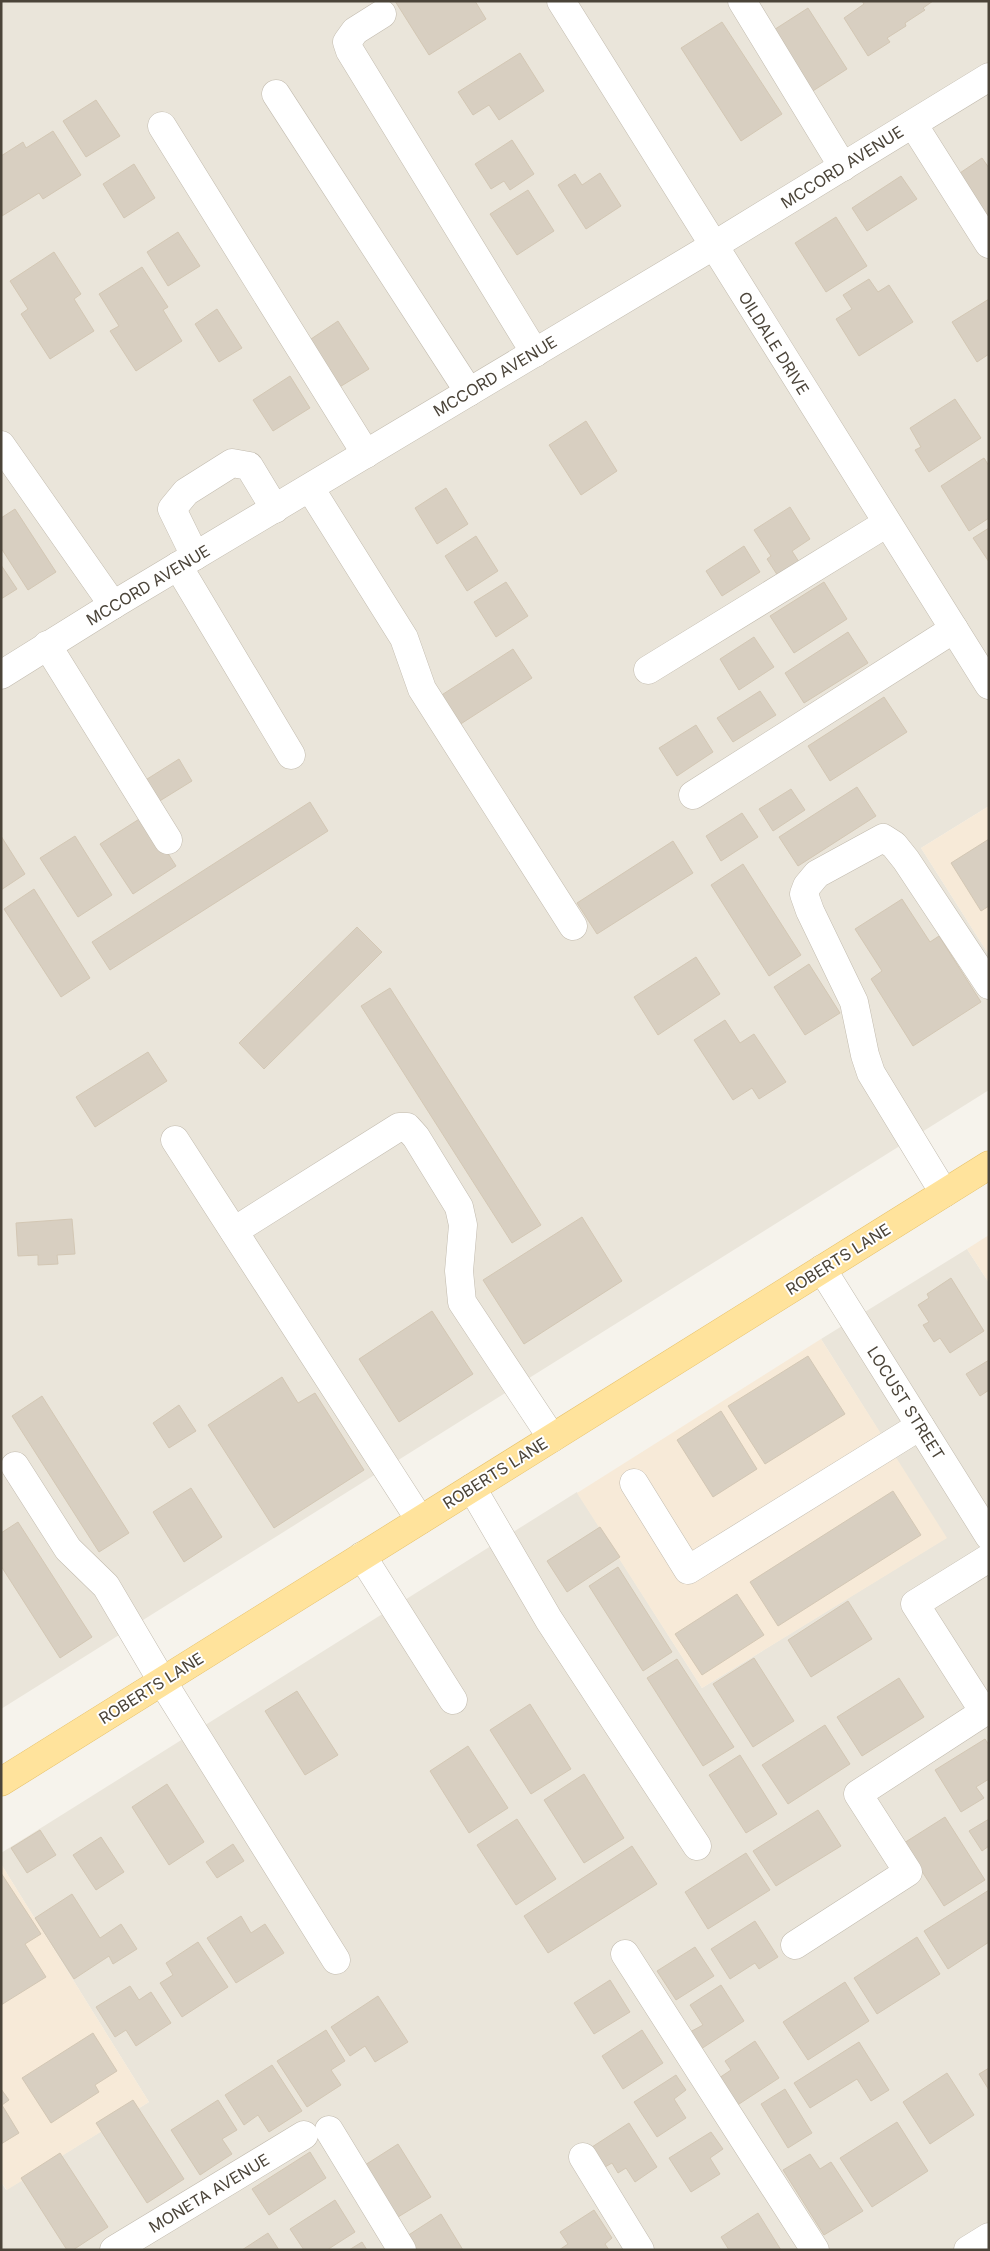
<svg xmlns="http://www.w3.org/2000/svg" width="990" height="2251" viewBox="0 0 990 2251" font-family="Inter,sans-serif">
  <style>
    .residential { fill: #eae5da }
    .commercial { fill: #f7ead8 }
    .building { fill: #d8cfc1; stroke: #d3c7b4 }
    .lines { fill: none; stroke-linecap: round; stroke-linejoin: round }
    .minor-casing { stroke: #c2bbae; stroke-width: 29 }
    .major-casing { stroke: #e6c16a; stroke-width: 29 }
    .minor { stroke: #fff; stroke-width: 28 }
    .major { stroke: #ffe39c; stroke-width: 28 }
    .labels { text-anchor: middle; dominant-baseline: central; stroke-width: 4; stroke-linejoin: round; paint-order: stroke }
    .street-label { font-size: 16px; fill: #4b4439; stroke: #fff }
  </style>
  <rect width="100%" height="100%" fill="#f6f3ec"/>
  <g class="residential">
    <polygon points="1,1 989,1 989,806 921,848 989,955 989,1090 1,1709"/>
    <polygon points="967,1249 989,1283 989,2250 1,2250 1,2182 6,2190 149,2102 1,1864 1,1853 577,1492 702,1688 946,1538 821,1339"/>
  </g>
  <g class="commercial">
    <polygon points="989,806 989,955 921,848"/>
    <polygon points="989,1235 989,1283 967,1249"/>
    <polygon points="821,1339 947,1538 702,1688 577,1493"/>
    <polygon points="1,1864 149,2102 7,2190 1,2182"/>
  </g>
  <g class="building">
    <polygon points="395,1 475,1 486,19 429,55"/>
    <polygon points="862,1 933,1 923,8 925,10 905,23 906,26 887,38 890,42 868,56 844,18 864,4"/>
    <polygon points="808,8 847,69 805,96 766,35"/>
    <polygon points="722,22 782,114 741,141 681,48"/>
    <polygon points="520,53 544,91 499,120 489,105 473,115 458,92"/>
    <polygon points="96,100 120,136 86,157 63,121"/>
    <polygon points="53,131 81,175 43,199 39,193 2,216 1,156 23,142 26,148"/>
    <polygon points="512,140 534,174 510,190 504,181 491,189 475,164"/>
    <polygon points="982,158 989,168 989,224 957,175"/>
    <polygon points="134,164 155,198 124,218 103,184"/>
    <polygon points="600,173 621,206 586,229 558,185 575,174 582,185"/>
    <polygon points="901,176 917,199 867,231 852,208"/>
    <polygon points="528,190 554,231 517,255 490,214"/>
    <polygon points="836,217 867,266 826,292 795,243"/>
    <polygon points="178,232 200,266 168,286 147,252"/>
    <polygon points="54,252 81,294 74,299 94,331 50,359 21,314 28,309 10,281"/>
    <polygon points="142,267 168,307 163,310 182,341 136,371 110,331 119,326 99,294"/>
    <polygon points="869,279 878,292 889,285 913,322 859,356 836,319 852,309 843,295"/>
    <polygon points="989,299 989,354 977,362 952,322"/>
    <polygon points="217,309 242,348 219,362 195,324"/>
    <polygon points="338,321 369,369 338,388 308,341"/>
    <polygon points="290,376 310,408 273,431 253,400"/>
    <polygon points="955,399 981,438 929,472 915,450 921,447 910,428"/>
    <polygon points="586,421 617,471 581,495 549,445"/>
    <polygon points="984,458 989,466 989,518 969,531 941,486"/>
    <polygon points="446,488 468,524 437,544 415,508"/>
    <polygon points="790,507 810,539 792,551 799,562 778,576 767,559 771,556 754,530"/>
    <polygon points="15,509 56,572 28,590 1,548 1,518"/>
    <polygon points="989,528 989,562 973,538"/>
    <polygon points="476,536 498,571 467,591 445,556"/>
    <polygon points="744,546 760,572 722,596 706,571"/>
    <polygon points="1,565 17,589 1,599"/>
    <polygon points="506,582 528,616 496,637 474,602"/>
    <polygon points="824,582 847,619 794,653 770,616"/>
    <polygon points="848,632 868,663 804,703 785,673"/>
    <polygon points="754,637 774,667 739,690 720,659"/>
    <polygon points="513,649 532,678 456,727 437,698"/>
    <polygon points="760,691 776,715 733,742 717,718"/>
    <polygon points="884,697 907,732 830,781 808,746"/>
    <polygon points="696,725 713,752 677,776 659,748"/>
    <polygon points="179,759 192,781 158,802 144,781"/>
    <polygon points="857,787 876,816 798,866 779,837"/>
    <polygon points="791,789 805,810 773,831 759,809"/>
    <polygon points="310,802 328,831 110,970 92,942"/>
    <polygon points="742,813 758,837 721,861 706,836"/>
    <polygon points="144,816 176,866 133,894 100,844"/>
    <polygon points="1,836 25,874 1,890"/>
    <polygon points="75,836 112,895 78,917 40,858"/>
    <polygon points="989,839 989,906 981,911 951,863"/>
    <polygon points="673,841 693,873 597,934 577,903"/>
    <polygon points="743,864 801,955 769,976 711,885"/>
    <polygon points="34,889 90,978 61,997 4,909"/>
    <polygon points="902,899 930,942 939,936 981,1002 913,1046 871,979 882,971 855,929"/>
    <polygon points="357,927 382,952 264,1069 239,1043"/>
    <polygon points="696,957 720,994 658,1035 634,997"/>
    <polygon points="809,964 840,1013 805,1035 774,987"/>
    <polygon points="390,988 541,1225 512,1243 361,1006"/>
    <polygon points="725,1020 740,1043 754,1034 786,1082 759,1099 752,1088 733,1100 694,1040"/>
    <polygon points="148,1052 167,1081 95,1127 76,1097"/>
    <polygon points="582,1217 622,1281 524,1344 483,1280"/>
    <polygon points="72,1219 75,1254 57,1255 58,1264 38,1265 38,1255 18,1256 16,1223"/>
    <polygon points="951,1278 984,1331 950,1353 940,1338 934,1342 923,1325 929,1322 918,1305 929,1298 927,1294"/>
    <polygon points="432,1311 473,1374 399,1422 359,1359"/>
    <polygon points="808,1356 845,1414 765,1464 728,1406"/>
    <polygon points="989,1360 989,1390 980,1396 966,1374"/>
    <polygon points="282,1377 298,1403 315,1393 364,1470 274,1528 208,1425"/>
    <polygon points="42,1396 129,1533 99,1552 12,1416"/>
    <polygon points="179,1405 196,1431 169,1448 153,1423"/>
    <polygon points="721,1411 757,1469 713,1497 677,1440"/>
    <polygon points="191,1488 222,1537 184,1562 153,1512"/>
    <polygon points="893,1491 921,1535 778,1626 750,1582"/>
    <polygon points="18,1522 92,1637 60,1658 1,1566 1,1533"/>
    <polygon points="600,1527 620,1557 567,1592 547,1561"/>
    <polygon points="618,1567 672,1652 643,1671 589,1586"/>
    <polygon points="737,1594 764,1635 702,1675 675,1634"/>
    <polygon points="848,1601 872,1639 811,1677 788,1640"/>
    <polygon points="754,1658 794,1721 753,1747 713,1684"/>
    <polygon points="677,1659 734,1747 703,1766 647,1678"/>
    <polygon points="899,1678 924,1717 862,1756 837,1717"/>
    <polygon points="297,1691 338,1755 305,1775 265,1711"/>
    <polygon points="530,1704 571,1769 531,1794 490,1730"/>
    <polygon points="825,1725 850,1764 788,1804 762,1765"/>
    <polygon points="985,1739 989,1745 989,1779 976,1787 984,1798 961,1812 935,1770"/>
    <polygon points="468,1746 508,1808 469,1833 430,1771"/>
    <polygon points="740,1755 777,1814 746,1833 709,1775"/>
    <polygon points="584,1774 624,1838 584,1863 544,1800"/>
    <polygon points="167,1784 204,1842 169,1865 132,1807"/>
    <polygon points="818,1810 841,1846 776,1886 753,1851"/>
    <polygon points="945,1817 985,1880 944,1906 904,1843"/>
    <polygon points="517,1819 556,1879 516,1905 477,1845"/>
    <polygon points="989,1819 989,1846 982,1851 969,1831"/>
    <polygon points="40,1830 56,1855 27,1873 11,1848"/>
    <polygon points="101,1837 124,1872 96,1890 73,1855"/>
    <polygon points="233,1844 244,1861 217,1878 206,1862"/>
    <polygon points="632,1846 657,1884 548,1953 524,1916"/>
    <polygon points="746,1853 770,1890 708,1929 685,1892"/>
    <polygon points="1,1873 41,1934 25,1944 46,1977 1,2005"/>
    <polygon points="989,1890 989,1942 948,1969 924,1931"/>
    <polygon points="72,1894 100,1938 121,1924 137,1949 113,1964 109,1956 74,1979 35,1918"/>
    <polygon points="241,1916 251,1933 265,1924 284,1953 236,1983 207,1938"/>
    <polygon points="755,1921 778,1957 759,1969 755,1963 730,1979 711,1949"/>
    <polygon points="917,1937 940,1974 877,2014 854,1978"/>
    <polygon points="198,1942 228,1987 182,2017 160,1983 173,1975 166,1963"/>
    <polygon points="695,1947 714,1976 676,2000 657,1971"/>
    <polygon points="610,1980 630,2012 594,2034 574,2003"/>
    <polygon points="845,1982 869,2021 808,2060 783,2022"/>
    <polygon points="721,1985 744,2021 701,2049 690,2032 703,2025 690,2005"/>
    <polygon points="130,1986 139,2000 151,1992 171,2023 136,2046 126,2030 115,2037 96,2007"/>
    <polygon points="378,1996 408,2042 375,2062 365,2046 350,2056 331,2027"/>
    <polygon points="326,2030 345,2061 331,2070 341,2085 307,2107 277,2061"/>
    <polygon points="642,2030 663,2063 623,2089 602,2056"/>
    <polygon points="93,2033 117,2071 95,2085 99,2092 51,2123 22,2078"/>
    <polygon points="755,2041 779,2078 736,2106 719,2078 731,2070 725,2061"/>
    <polygon points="859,2042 889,2090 871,2101 857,2079 810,2108 794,2083"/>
    <polygon points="272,2065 302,2111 269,2132 258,2115 244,2125 225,2095"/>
    <polygon points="989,2068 989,2090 979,2074"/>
    <polygon points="947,2073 974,2115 930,2144 903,2102"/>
    <polygon points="676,2075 686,2090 674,2099 686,2118 657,2137 634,2102"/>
    <polygon points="1,2089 9,2100 2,2105 19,2133 1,2144"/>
    <polygon points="785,2089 812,2133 788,2148 761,2104"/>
    <polygon points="133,2100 184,2179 147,2203 96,2123"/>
    <polygon points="218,2100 237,2130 222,2139 232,2154 200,2175 171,2130"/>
    <polygon points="897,2122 928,2171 872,2207 840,2158"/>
    <polygon points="629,2123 657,2167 635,2182 626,2168 618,2173 612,2163 605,2167 592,2147"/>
    <polygon points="711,2132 723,2149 710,2158 720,2174 691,2192 669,2158"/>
    <polygon points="398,2144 431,2197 398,2217 365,2165"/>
    <polygon points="310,2152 326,2178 269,2215 252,2189"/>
    <polygon points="60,2153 108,2227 73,2250 67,2250 21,2178"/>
    <polygon points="810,2154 820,2169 831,2162 863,2211 824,2235 783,2170"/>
    <polygon points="335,2200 355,2232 327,2250 304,2250 290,2229"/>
    <polygon points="594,2210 612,2238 605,2244 609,2250 559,2250 568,2244 560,2232"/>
    <polygon points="758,2213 781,2250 729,2250 721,2237"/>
    <polygon points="441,2214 463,2250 416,2250 407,2236"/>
    <polygon points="268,2233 279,2250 242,2250"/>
    <polygon points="362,2242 367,2250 349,2250"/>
  </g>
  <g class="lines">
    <g class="minor-casing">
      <g id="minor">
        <polyline points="561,1 989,685"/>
        <polyline points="742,1 843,167"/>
        <polyline points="382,14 355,31 347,42 350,51 535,353"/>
        <polyline points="276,94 469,392"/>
        <polyline points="913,124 989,244"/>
        <polyline points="162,126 366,454"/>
        <polyline points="1,445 113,605"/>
        <polyline points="310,488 404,638 422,689 573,926"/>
        <polyline points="195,556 172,509 186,492 232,463 249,466 275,509"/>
        <polyline points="178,566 291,755"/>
        <polyline points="47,645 168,840"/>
        <polyline points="648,670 887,523"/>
        <polyline points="1,675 113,605 713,246 989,77"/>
        <polyline points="693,795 954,629"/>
        <polyline points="175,1140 420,1520"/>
        <polyline points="944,1193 871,1073 865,1055 854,1002 810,911 804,894 807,886 817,874 883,838 894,845 906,860 989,985"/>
        <polyline points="234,1231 399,1127 407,1127 416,1137 459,1207 463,1225 459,1271 462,1302 552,1438"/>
        <polyline points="822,1269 989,1536"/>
        <polyline points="15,1466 68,1549 106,1586 162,1681 336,1960"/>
        <polyline points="634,1483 688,1570 920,1426"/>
        <polyline points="472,1488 549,1620 697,1846"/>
        <polyline points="362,1556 453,1700"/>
        <polyline points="989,1558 915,1604 984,1712 989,1709"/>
        <polyline points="795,1945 908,1872 858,1794 984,1712"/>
        <polyline points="625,1954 815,2250"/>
        <polyline points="329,2130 402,2250"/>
        <polyline points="583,2157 640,2250"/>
        <polyline points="114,2250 304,2135"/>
        <polyline points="968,2250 989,2237"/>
      </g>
    </g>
    <g class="major-casing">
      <polyline id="major" points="1,1782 989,1165"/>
    </g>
    <use href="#minor" class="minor"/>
    <use href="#major" class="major"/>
  </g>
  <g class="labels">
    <g class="street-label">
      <text transform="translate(842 167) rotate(-32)">MCCORD AVENUE</text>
      <text transform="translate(774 343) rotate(58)">OILDALE DRIVE</text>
      <text transform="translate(495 376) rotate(-31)">MCCORD AVENUE</text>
      <text transform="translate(148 585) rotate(-31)">MCCORD AVENUE</text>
      <text transform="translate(838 1259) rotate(-32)">ROBERTS LANE</text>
      <text transform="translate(906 1403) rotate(58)">LOCUST STREET</text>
      <text transform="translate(495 1473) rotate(-32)">ROBERTS LANE</text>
      <text transform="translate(151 1688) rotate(-32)">ROBERTS LANE</text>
      <text transform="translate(209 2193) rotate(-31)">MONETA AVENUE</text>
    </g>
  </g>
  <rect width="990" height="2251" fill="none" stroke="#4b4439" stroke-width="5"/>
</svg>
